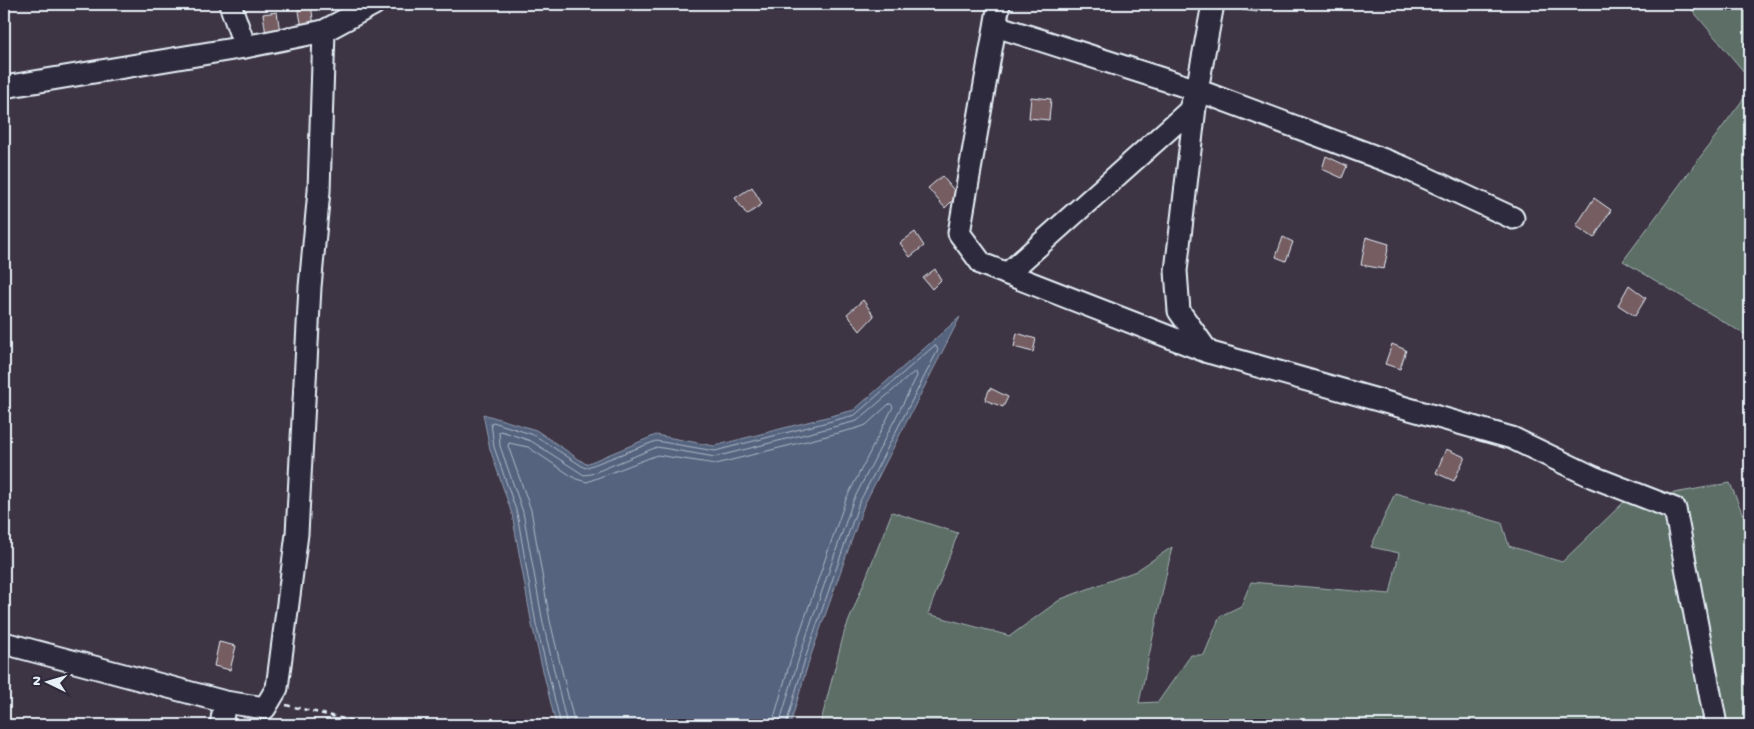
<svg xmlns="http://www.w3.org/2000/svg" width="1754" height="729" viewBox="0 0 1754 729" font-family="'Gochi Hand',sans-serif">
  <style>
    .green { fill: #5c6e66; stroke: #a2b0af }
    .water { fill: #55637e; stroke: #909caf }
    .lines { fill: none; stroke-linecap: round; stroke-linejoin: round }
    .shore { stroke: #adb8c7; stroke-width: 1 }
    .building { fill: #745d62; stroke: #e8f1f8 }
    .minor-casing { stroke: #e8f1f8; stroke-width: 25 }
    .path { stroke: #e8f1f8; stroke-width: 2.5; stroke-dasharray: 5 4; stroke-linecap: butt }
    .minor { stroke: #2f2a3d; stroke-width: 21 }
  </style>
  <rect width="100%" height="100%" fill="#3d3444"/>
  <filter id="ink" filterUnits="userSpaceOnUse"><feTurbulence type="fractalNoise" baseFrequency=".02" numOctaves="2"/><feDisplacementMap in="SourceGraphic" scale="10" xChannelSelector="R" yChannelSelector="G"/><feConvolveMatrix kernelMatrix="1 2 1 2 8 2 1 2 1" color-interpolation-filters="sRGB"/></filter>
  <g filter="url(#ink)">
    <g class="green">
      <polygon points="1687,4 1750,4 1750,79"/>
      <polygon points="1750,90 1750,328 1744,334 1623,261"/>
      <polygon points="1730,483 1750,532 1750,725 1429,725 1370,723 1369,725 820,725 844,633 892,512 958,533 928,614 1010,636 1061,599 1136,571 1172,547 1139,703 1158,702 1191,655 1204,655 1220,616 1241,606 1251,582 1390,594 1399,553 1371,547 1395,493 1502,523 1509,546 1562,562 1624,502"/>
    </g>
    <polygon class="water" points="960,317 864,505 809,661 790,725 556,725 532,625 512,514 490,449 483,414 536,430 586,464 656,435 714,446 854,410"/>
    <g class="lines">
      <g class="shore">
        <polyline points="561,725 536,624 517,513 494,447 491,423 493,422 534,435 585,468 656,441 715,451 855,415 934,346 936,346 938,350 859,503 805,659 786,725"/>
        <polyline points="567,725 543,623 523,512 500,446 499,432 501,431 531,441 584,475 591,474 657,447 715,457 857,421 913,373 916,372 917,376 853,501 799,658 779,725"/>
        <polyline points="575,725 550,621 531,510 508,446 509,443 528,447 576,479 587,482 657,455 716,464 858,428 866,425 889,404 891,404 893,407 846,499 792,655 772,725"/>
      </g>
    </g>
    <g class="building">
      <polygon points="311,4 314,26 302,29 298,5"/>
      <polygon points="1243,4 1258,4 1257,12 1242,10"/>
      <polygon points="277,12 280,32 266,35 263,14"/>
      <polygon points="1031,97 1051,99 1049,120 1029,118"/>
      <polygon points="1326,156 1347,166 1342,178 1322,169"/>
      <polygon points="942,176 958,195 945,208 928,188"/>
      <polygon points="752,187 762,204 747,215 735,198"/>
      <polygon points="1594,198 1611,210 1594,238 1576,226"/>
      <polygon points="915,232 924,246 910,257 900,243"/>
      <polygon points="1283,237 1293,242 1286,261 1276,257"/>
      <polygon points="1366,237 1389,244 1384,269 1361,265"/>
      <polygon points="935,269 941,280 932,289 923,278"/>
      <polygon points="1629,285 1646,298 1635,316 1618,305"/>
      <polygon points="863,300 874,316 860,331 847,314"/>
      <polygon points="1017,333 1036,339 1033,352 1014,347"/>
      <polygon points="1392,344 1406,350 1400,369 1385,364"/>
      <polygon points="990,388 1008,397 1003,407 985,400"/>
      <polygon points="1446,449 1465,457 1454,481 1436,473"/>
      <polygon points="219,642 236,646 230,670 214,666"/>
      <polygon points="528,718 529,725 510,725 508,721"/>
    </g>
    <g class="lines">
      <g class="minor-casing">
        <g id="minor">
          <polyline points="230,4 245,47 324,31"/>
          <polyline points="999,4 959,233 982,264 1208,352 1512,438 1593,477 1675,509 1716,725"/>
          <polyline points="996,26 1197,90 1176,271 1179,311 1208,352"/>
          <polyline points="4,87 245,47"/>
          <polyline points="1197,90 1403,167 1513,218"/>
          <polyline points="1007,274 1189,111 1197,90 1213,4"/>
          <polyline points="4,643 225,702 265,708 277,688 297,534 310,287 319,191 324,31 374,4"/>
          <polyline points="221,725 225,702"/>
        </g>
      </g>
      <polyline class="path" points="286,705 369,725"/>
      <use href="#minor" class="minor"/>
    </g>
  </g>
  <rect width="1754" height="729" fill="none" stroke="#2f2a3d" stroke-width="20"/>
  <rect x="10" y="10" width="1734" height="709" fill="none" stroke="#e8f1f8" stroke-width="2" filter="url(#ink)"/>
  <g transform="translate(48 682) rotate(275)" stroke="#2f2a3d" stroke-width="4" paint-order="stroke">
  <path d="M0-4L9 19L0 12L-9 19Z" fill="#e8f1f8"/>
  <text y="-8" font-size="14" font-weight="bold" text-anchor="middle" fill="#e8f1f8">N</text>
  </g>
</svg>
